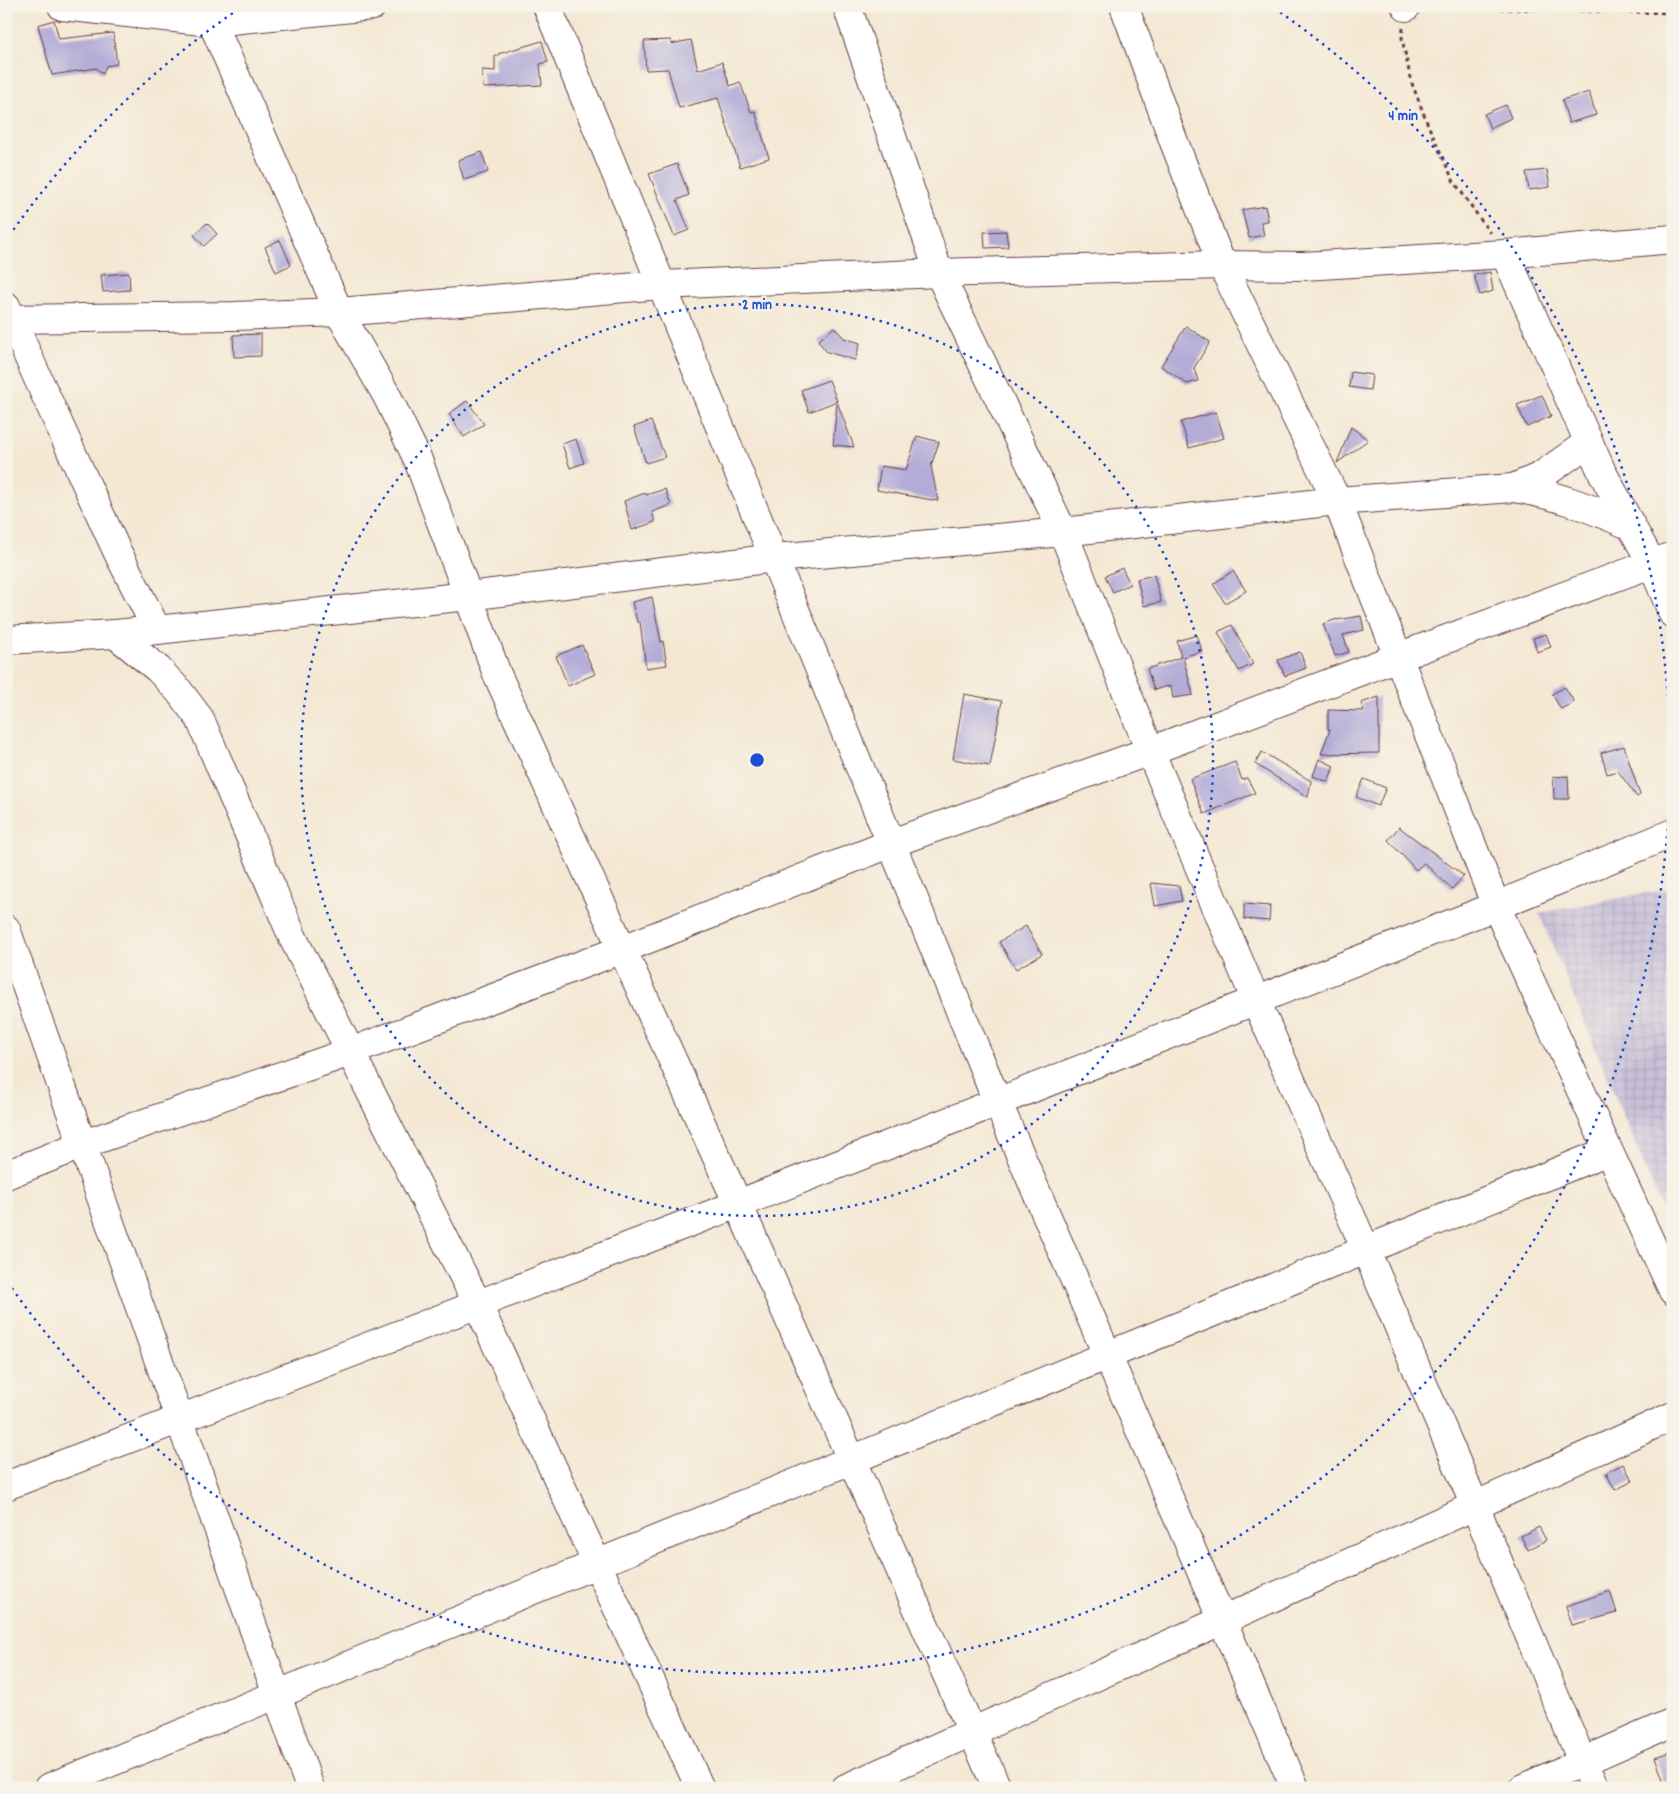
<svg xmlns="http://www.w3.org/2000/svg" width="1679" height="1794" viewBox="0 0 1679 1794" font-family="Dekko,sans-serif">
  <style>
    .industrial { fill: url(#industrial-grid) }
    .building { fill: #b2acd7 }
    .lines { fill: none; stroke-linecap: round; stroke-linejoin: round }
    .minor-casing { stroke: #643d44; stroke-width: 30 }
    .path { stroke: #643d44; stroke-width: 3; stroke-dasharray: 4 4; stroke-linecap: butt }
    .minor { stroke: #fff; stroke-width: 28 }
    .ring { fill: none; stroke: #1d4ed8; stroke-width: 2.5; stroke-dasharray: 2.5 5 }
    .centre { fill: #1d4ed8; stroke: #f7f3e8; stroke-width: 2.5 }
    .ring-label { font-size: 15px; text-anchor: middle; font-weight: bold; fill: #1d4ed8; stroke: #f7f3e8; stroke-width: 4.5; stroke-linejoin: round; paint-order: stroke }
  </style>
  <defs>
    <pattern id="industrial-grid" width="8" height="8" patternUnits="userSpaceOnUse" patternTransform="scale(1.25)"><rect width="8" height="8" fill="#c8bfd8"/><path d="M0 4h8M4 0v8" fill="none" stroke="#ada4ba"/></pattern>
  </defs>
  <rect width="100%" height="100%" fill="#f7f3e8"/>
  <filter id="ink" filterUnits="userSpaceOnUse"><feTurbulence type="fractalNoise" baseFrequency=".02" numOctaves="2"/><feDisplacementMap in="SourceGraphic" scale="10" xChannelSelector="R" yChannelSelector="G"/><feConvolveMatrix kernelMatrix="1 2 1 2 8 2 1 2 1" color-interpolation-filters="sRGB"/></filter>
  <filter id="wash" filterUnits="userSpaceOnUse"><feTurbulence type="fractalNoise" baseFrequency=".0096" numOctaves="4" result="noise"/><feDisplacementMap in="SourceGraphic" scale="20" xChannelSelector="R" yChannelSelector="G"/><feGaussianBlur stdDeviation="1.12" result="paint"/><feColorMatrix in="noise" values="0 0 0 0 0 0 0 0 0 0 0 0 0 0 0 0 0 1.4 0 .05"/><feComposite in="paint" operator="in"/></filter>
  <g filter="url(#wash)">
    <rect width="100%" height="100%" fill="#f4e8d4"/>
    <polygon class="industrial" points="1673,888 1673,1235 1539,913"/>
    <g id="blocks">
      <g class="building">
        <polygon points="54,20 59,39 113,33 117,64 106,66 103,74 96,68 52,75 38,25"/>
        <polygon points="671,40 671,44 691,40 698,70 722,62 730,86 740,82 751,112 755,111 769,158 740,167 718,98 679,108 668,69 646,70 644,41"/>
        <polygon points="542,41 548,62 540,64 542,85 483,88 482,70 495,71 495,56 499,56 498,54"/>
        <polygon points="1589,92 1596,115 1569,123 1562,100"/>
        <polygon points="1506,105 1511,118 1490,128 1484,114"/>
        <polygon points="482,152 488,172 464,180 458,160"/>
        <polygon points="677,164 689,195 677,200 689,230 674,236 649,174"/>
        <polygon points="1547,170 1550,187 1529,190 1526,172"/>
        <polygon points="1265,206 1268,221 1261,222 1264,235 1249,238 1242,210"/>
        <polygon points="207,223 217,234 204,246 194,235"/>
        <polygon points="1006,231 1008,247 985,248 984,232"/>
        <polygon points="280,240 291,265 276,272 265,247"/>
        <polygon points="1490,272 1493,291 1480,295 1474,275"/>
        <polygon points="129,273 130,290 103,292 101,275"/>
        <polygon points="1186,326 1210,342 1194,368 1198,381 1187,384 1161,366"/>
        <polygon points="834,327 844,338 860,343 855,360 827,352 818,341"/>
        <polygon points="261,334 261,356 234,357 233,335"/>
        <polygon points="1351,372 1372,375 1370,390 1349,387"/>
        <polygon points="829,380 837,401 809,412 801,390"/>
        <polygon points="1542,395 1551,416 1527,427 1517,405"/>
        <polygon points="467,401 484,424 464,437 449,414"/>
        <polygon points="837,402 854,447 833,445"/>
        <polygon points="1216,412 1224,438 1189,448 1181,422"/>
        <polygon points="651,421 665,457 646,463 634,427"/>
        <polygon points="1351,427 1368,440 1337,463"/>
        <polygon points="917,436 939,442 931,466 938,501 877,490 881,466 906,470"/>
        <polygon points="576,439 584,463 570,468 562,444"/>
        <polygon points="665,489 671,505 652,512 655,522 632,530 624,501 645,493 646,495"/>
        <polygon points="1122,568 1130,584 1113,592 1105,576"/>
        <polygon points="1233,571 1246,591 1225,603 1213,584"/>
        <polygon points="1154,575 1161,602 1144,606 1137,579"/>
        <polygon points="652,597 661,642 663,641 667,665 646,668 640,622 637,622 632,602"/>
        <polygon points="1361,616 1364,630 1343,635 1349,652 1335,656 1323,624 1337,619 1337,620"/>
        <polygon points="1232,625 1253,664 1239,671 1218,632"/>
        <polygon points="1546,634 1551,647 1537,652 1533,638"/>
        <polygon points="1197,635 1202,651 1183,657 1193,695 1173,698 1171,686 1168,688 1168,686 1154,690 1147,669 1181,657 1177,641"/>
        <polygon points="582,645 595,674 568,686 556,656"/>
        <polygon points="1300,652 1306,668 1285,676 1278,660"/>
        <polygon points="1565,687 1574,702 1561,709 1552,694"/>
        <polygon points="964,694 1002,701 990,766 953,759"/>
        <polygon points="1379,697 1379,753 1321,754 1330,729 1328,730 1328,710 1364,711 1361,703"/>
        <polygon points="1624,746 1640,795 1637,797 1618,771 1607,774 1601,753"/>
        <polygon points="1262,752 1311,781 1308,797 1255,764"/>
        <polygon points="1319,759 1334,766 1328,782 1313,776"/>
        <polygon points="1235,762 1242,780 1247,778 1255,793 1204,814 1190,779"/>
        <polygon points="1568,776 1569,799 1554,799 1553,777"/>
        <polygon points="1364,779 1386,788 1378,806 1356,797"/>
        <polygon points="1399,827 1464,876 1452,889 1424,863 1416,870 1388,840"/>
        <polygon points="1151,883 1179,886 1182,901 1155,906"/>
        <polygon points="1244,904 1270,906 1269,921 1244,919"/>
        <polygon points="1026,926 1042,954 1016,969 999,942"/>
        <polygon points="1623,1464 1633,1481 1615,1490 1606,1473"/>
        <polygon points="1539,1527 1546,1540 1528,1550 1521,1536"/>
        <polygon points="1610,1591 1617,1613 1572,1625 1566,1606"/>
        <polygon points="1673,1751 1673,1788 1666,1788 1655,1757"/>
      </g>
    </g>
  </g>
  <g filter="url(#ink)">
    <use href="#blocks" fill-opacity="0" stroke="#643d44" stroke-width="1"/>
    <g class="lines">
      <g class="minor-casing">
        <g id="minor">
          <polyline points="62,6 212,22 372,6"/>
          <polyline points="215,6 212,22 339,312 387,396 418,460 497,674 738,1204 997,1788"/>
          <polyline points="547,6 997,1101 1295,1788"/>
          <polyline points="847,6 939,273 1063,532 1150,751 1256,1001 1366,1250 1475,1506 1582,1761 1595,1788"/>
          <polyline points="1124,6 1174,142 1222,265 1337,501 1496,906 1673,1291"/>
          <polyline points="1406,6 1406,7"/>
          <polyline points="1505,254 1602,472 1652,564 1673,614"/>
          <polyline points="6,306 39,381 117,551 157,630"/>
          <polyline points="6,319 233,316 339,312 661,285 939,273 1222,265 1303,266 1505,254 1673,239"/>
          <polyline points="1513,488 1541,476 1589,442"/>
          <polyline points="115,634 158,669 178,690 200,719 293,938 478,1305 700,1788"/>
          <path d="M6,640L115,634L157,630L468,596L775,558L1063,532L1337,501L1513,488C1558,495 1590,508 1631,526"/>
          <polyline points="6,929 310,1788"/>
          <polyline points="6,1175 81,1145 350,1052 623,949 892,843 1150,751 1398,657 1673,556"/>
          <polyline points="6,1486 738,1204 1496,906 1673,833"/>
          <polyline points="48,1788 1608,1151"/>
          <polyline points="846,1788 1223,1620 1673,1416"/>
          <polyline points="1523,1788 1673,1722"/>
        </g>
      </g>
      <g class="path">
        <polyline points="1428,7 1673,13"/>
        <polyline points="1403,28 1402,38 1411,81 1428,125 1453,180 1490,233"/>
      </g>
      <use href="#minor" class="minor"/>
    </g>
  </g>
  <g class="ring">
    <circle cx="757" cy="760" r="456"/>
    <path d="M9 236A913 913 0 0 1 240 8M1274 8A913 913 0 1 1 9 1284"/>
  </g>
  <circle cx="757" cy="760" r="8" class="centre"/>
  <g class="ring-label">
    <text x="1403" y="120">4 min</text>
    <text x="757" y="309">2 min</text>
  </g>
  <rect width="1679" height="1794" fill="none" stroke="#f7f3e8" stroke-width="25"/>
</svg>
